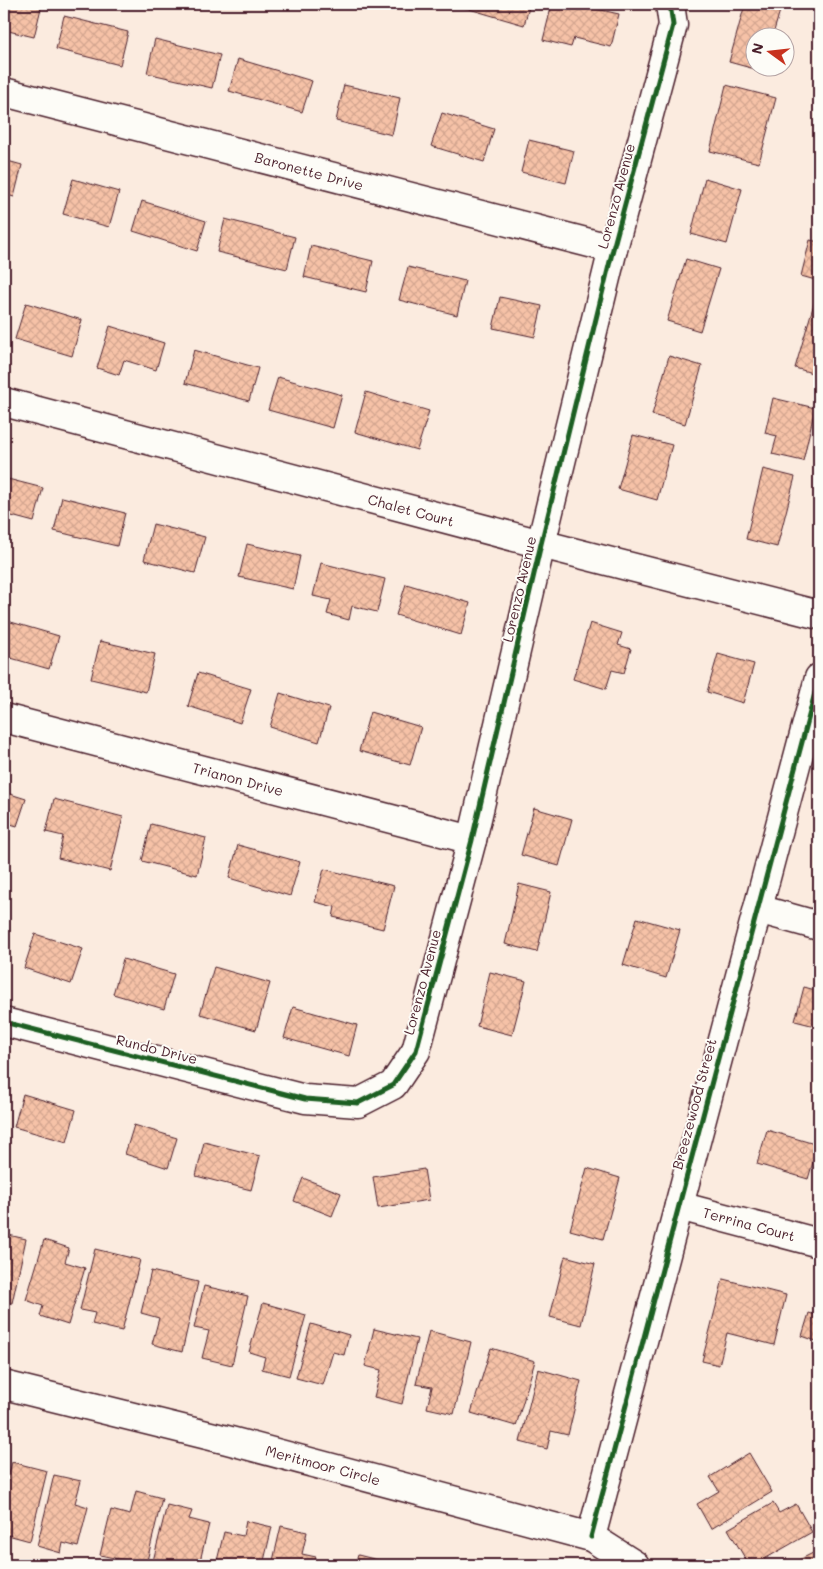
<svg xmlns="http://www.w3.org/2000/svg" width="823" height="1569" viewBox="0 0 823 1569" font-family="Mali,sans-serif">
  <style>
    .building { fill: url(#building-cross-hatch); stroke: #4a1f2b }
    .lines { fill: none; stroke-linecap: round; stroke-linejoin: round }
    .minor-casing { stroke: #4a1f2b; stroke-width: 31 }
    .minor { stroke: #fdfcf7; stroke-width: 28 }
    .cycleway-casing { stroke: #fdfcf7; stroke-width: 8 }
    .cycleway { stroke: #1b5e20; stroke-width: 5 }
    .labels { text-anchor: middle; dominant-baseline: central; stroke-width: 4; stroke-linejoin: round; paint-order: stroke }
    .street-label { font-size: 14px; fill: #4a1f2b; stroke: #fdfcf7 }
  </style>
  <defs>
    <pattern id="building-cross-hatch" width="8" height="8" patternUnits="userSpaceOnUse" patternTransform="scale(1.25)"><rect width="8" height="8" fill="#f6c2a7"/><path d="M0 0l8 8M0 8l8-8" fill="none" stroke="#d4a690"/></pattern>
  </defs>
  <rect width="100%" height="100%" fill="#fbebdf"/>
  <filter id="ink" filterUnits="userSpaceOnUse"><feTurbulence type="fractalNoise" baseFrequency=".02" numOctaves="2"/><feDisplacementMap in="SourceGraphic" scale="10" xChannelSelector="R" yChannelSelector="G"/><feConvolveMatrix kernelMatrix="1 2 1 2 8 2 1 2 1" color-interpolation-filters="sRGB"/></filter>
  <g filter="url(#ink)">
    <g class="building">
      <polygon points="4,4 42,4 34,37 4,30"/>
      <polygon points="452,4 530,4 524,25"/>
      <polygon points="552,4 574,4 619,14 611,47 574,38 571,47 543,40"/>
      <polygon points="745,4 768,4 781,7 772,38 756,38 756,68 763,68 762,71 729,62"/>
      <polygon points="64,16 128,32 120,65 56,49"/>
      <polygon points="155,39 220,55 212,88 147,73"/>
      <polygon points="238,59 312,81 302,112 229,91"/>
      <polygon points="344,85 400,98 392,135 336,121"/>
      <polygon points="726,85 776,98 759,163 710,151"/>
      <polygon points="442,113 494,129 484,162 431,146"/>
      <polygon points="529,140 574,151 566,183 521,172"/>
      <polygon points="4,160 22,165 14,197 4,194"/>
      <polygon points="705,178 742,189 727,244 691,234"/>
      <polygon points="73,179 119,192 109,227 63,214"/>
      <polygon points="142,201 206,221 197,251 133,231"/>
      <polygon points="225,219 295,237 287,269 217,252"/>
      <polygon points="810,240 819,242 819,281 801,276"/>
      <polygon points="311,246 373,261 366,292 304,277"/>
      <polygon points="686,259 719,269 700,331 667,321"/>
      <polygon points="408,267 465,281 457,315 399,300"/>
      <polygon points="500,297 542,306 535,337 493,328"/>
      <polygon points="815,300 819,301 819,375 795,368"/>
      <polygon points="26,303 82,320 72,356 15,339"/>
      <polygon points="110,326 164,343 156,370 124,360 119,375 97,368"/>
      <polygon points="194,350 258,368 249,401 185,383"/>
      <polygon points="669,356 702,366 685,424 652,415"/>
      <polygon points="278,377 342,395 333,428 268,410"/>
      <polygon points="366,392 429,411 417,450 355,432"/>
      <polygon points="773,398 815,408 803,461 772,454 777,436 765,433"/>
      <polygon points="633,435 672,445 657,500 618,489"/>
      <polygon points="763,469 795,477 777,547 746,539"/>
      <polygon points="4,478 43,488 34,522 4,514"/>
      <polygon points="62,497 125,513 117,546 54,531"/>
      <polygon points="153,524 205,537 195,573 144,560"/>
      <polygon points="247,544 300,556 293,589 239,577"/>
      <polygon points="321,563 385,579 377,612 352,606 349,620 327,614 331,600 313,596"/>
      <polygon points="406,584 470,603 461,635 396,615"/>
      <polygon points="4,620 59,636 49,669 4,656"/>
      <polygon points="590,623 622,633 618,645 631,649 624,673 612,670 606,689 573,679"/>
      <polygon points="100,641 155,654 146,692 91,679"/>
      <polygon points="718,654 754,664 743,703 707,692"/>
      <polygon points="198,673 251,689 240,723 188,706"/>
      <polygon points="280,693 329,708 319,742 270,727"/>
      <polygon points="370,712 421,727 410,765 359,751"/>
      <polygon points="4,792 26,799 17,826 4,822"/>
      <polygon points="54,799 123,817 110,871 58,858 63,836 46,832"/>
      <polygon points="534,808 572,819 559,866 521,855"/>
      <polygon points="151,824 206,838 197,875 142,861"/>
      <polygon points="238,845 300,862 290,896 229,878"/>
      <polygon points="324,869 394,886 383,929 333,917 335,907 315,902"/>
      <polygon points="519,884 551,892 537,952 505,944"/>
      <polygon points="637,918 680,930 666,978 623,965"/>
      <polygon points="35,934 83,949 71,984 24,968"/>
      <polygon points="123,959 174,974 164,1009 113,994"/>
      <polygon points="214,967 270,983 256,1030 200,1014"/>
      <polygon points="490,972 526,981 512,1035 477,1026"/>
      <polygon points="804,987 819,991 819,1027 795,1021"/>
      <polygon points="293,1007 357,1025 349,1056 284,1038"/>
      <polygon points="23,1094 76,1110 67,1142 14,1127"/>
      <polygon points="134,1125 177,1138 168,1168 125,1154"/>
      <polygon points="767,1130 818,1145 808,1179 757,1164"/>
      <polygon points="204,1142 260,1156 251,1190 196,1176"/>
      <polygon points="587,1168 620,1178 603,1239 570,1230"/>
      <polygon points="424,1169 429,1200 378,1208 373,1177"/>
      <polygon points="303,1178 341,1193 332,1216 294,1201"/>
      <polygon points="4,1234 26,1239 12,1303 4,1302"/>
      <polygon points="44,1240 69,1248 65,1262 85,1268 68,1325 40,1316 43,1306 26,1300"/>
      <polygon points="95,1249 140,1260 122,1331 92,1324 95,1313 80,1310"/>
      <polygon points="565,1256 595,1264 581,1325 550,1317"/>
      <polygon points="151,1271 198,1282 182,1352 152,1344 159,1318 141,1313"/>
      <polygon points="723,1279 786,1295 774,1345 727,1333 719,1365 702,1361"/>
      <polygon points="204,1286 248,1296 232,1365 202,1358 209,1331 194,1328"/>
      <polygon points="263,1303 306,1315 289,1376 262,1369 265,1357 249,1352"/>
      <polygon points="809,1313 819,1316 819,1342 802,1336"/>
      <polygon points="311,1324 349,1335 344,1355 333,1352 323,1385 296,1378"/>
      <polygon points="374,1329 417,1339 402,1404 374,1397 381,1370 365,1366"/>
      <polygon points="429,1331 471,1342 454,1414 427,1408 432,1387 416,1384"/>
      <polygon points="491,1348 535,1361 516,1426 471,1413"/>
      <polygon points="538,1369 581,1381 568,1435 551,1431 547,1449 520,1442"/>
      <polygon points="749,1453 772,1492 711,1529 697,1504 719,1491 710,1477"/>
      <polygon points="12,1462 47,1471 30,1541 4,1534 4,1495"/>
      <polygon points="54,1475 81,1481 75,1503 88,1507 78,1547 63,1543 61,1553 37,1546"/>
      <polygon points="136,1491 162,1498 146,1565 100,1555 111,1510 130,1515"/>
      <polygon points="773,1503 779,1513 796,1504 812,1532 754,1565 749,1565 728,1529"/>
      <polygon points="167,1505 192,1511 189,1519 209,1524 199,1565 152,1565"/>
      <polygon points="246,1521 272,1527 263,1565 216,1565 224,1532 243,1536"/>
      <polygon points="281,1526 307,1532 302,1554 316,1557 314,1565 272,1565"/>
      <polygon points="819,1550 819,1565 789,1565"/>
      <polygon points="358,1555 382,1561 381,1565 355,1565"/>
    </g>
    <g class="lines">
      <g class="minor-casing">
        <g id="minor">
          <polyline points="4,92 613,249"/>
          <polyline points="4,402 541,544 819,615"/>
          <polyline points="4,718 472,840"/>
          <polyline points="758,909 819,926"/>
          <polyline points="4,1022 305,1099 358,1103 393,1085 416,1051 472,840 541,544 613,249 673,25 670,4"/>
          <polyline points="679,1206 819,1243"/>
          <polyline points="4,1385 227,1440 591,1537 635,1565"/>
          <polyline points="591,1537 819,678"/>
        </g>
      </g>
      <use href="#minor" class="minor"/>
      <g class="cycleway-casing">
        <g id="cycleway">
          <polyline points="4,1022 305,1099 358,1103 393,1085 416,1051 472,840 541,544 613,249 673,25 670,4"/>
          <polyline points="591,1537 819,678"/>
        </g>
      </g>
      <use href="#cycleway" class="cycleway"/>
    </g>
  </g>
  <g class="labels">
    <g class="street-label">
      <text transform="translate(309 171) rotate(15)">Baronette Drive</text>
      <text transform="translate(616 196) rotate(-75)">Lorenzo Avenue</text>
      <text transform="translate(411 510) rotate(15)">Chalet Court</text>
      <text transform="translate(519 589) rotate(-77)">Lorenzo Avenue</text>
      <text transform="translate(238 779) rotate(15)">Trianon Drive</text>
      <text transform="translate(422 982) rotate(-75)">Lorenzo Avenue</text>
      <text transform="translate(157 1049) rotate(14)">Rundo Drive</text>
      <text transform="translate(694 1104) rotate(-75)">Breezewood Street</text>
      <text transform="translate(749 1224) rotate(15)">Terrina Court</text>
      <text transform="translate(323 1465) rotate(15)">Meritmoor Circle</text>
    </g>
  </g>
  <rect width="823" height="1569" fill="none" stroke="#fdfcf7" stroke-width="20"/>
  <rect x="10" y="10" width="803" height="1549" fill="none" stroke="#4a1f2b" stroke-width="2" filter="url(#ink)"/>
  <g transform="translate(770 52) rotate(285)"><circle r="24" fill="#fdfcf7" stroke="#b5a4a5"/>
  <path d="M0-4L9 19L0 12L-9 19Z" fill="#c8321e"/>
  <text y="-8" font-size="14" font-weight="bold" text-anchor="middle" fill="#4a1f2b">N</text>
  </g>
</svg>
